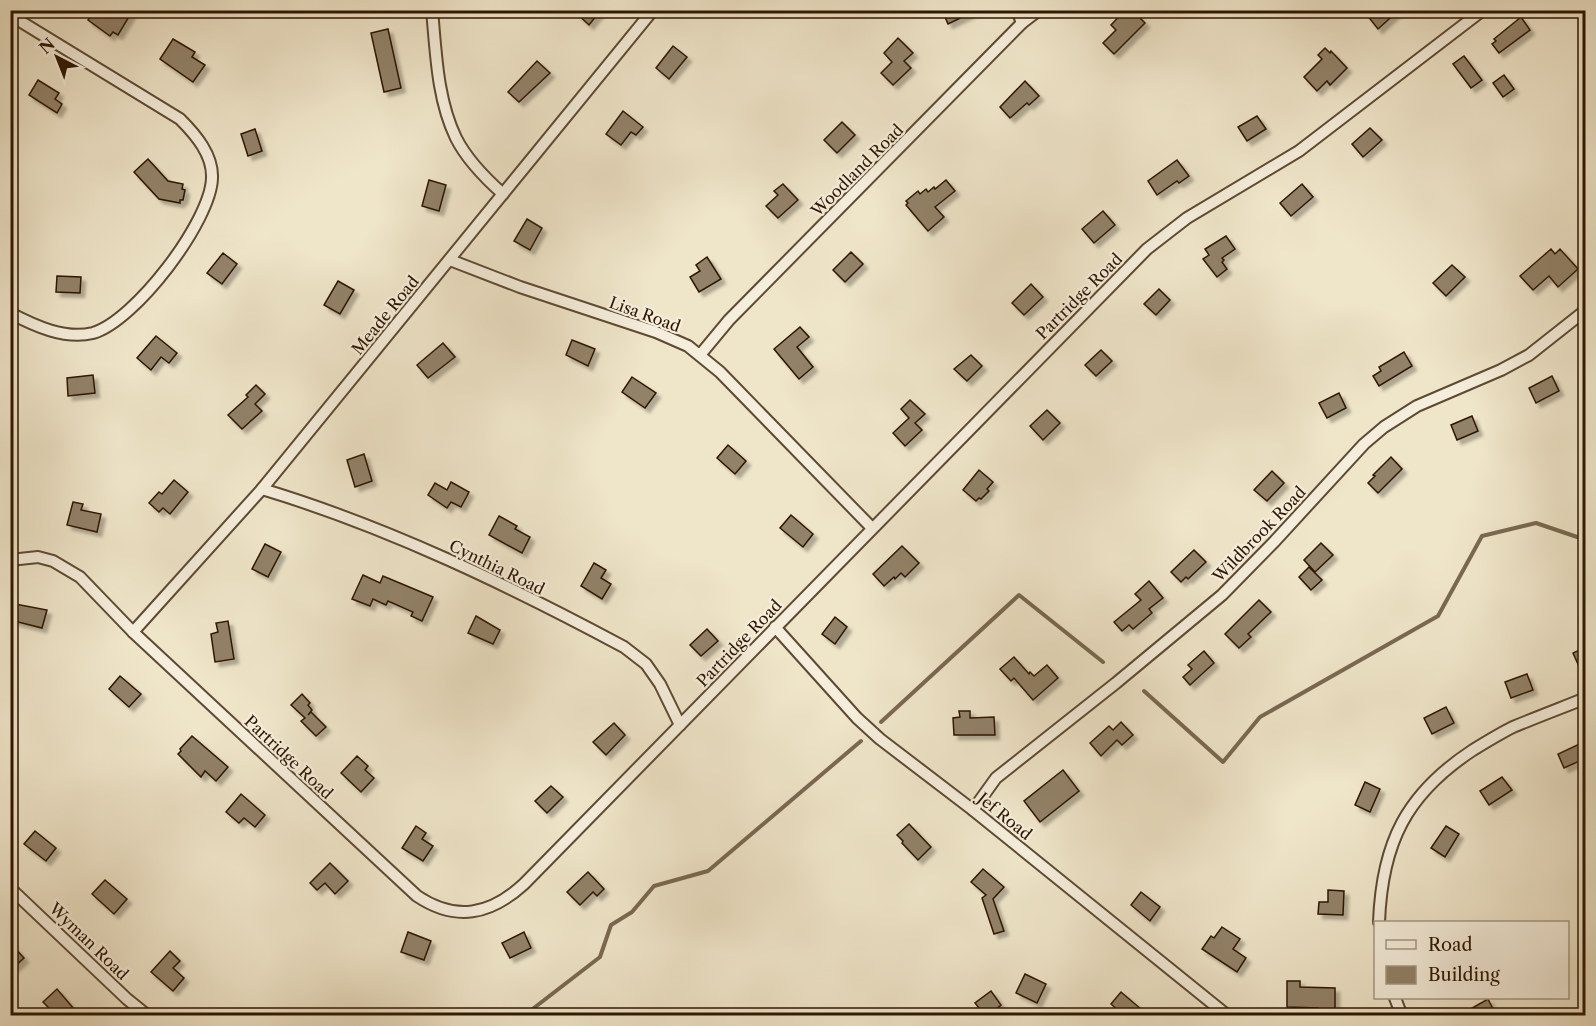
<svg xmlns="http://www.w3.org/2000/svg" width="1596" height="1026" viewBox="0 0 1596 1026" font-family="'Libre Caslon Text',serif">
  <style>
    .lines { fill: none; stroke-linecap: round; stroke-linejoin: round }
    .stream { stroke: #7a6850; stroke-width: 4 }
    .building { fill: #928269; stroke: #2d1600; stroke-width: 1.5; filter: url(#shadow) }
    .minor-casing { stroke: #5e4a32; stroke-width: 14 }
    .minor { stroke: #f5eedc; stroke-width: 10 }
    .labels { text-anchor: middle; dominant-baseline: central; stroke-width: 4.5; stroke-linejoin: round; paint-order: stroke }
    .street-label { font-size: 16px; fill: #2d1600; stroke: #f5eedc }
  </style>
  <defs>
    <filter id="shadow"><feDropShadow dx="4.5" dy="4.5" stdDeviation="1.5" flood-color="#0004"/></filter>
  </defs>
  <rect width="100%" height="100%" fill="#efe5c9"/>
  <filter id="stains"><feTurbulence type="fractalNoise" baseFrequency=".00333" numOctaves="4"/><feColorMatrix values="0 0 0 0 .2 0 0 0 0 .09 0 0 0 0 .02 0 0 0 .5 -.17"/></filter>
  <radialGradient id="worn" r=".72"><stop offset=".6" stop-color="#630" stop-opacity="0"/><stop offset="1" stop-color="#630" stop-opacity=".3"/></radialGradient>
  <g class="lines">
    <g class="stream">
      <polyline points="1144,691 1223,762 1260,717 1438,616 1482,536 1536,523 1586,540"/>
      <polyline points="881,722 1019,595 1103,662"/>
      <polyline points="530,1011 600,957 611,925 632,912 654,886 708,871 861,741"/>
    </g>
  </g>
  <g class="building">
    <polygon points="94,10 133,10 118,35 113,32 110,36 88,20"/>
    <polygon points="573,10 601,10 589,25"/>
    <polygon points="942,10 977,10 948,24"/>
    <polygon points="1125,10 1132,10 1145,23 1114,54 1103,43 1116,30 1111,25"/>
    <polygon points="1363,10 1399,10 1378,29"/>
    <polygon points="1521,17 1530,30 1499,53 1492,44 1496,41 1494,39"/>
    <polygon points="388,29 401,88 384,92 371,33"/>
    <polygon points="898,38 913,53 904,61 911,68 893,85 881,73 892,62 884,53"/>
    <polygon points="173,39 195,52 192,57 205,65 193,82 160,59"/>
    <polygon points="673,46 687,57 669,79 656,68"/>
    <polygon points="1325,48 1330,53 1331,51 1347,68 1330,85 1327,81 1317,91 1304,77 1322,59 1318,55"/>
    <polygon points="1464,56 1482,80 1471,88 1453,64"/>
    <polygon points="537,61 550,73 519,102 508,92"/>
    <polygon points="1504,75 1514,89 1503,97 1493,83"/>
    <polygon points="38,80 59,93 55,99 62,104 57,113 29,95"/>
    <polygon points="1025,81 1039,96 1029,105 1027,103 1010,118 1000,107"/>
    <polygon points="623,111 643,127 636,135 631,132 621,145 606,134"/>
    <polygon points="1257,116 1266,129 1247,141 1238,127"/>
    <polygon points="842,122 855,135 837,153 824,140"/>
    <polygon points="1370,128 1382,140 1363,157 1352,144"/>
    <polygon points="255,129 262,151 248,156 241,134"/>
    <polygon points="148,159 168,181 183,184 182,189 185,190 183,200 180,200 180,203 159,199 134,172"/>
    <polygon points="1177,160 1189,176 1179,183 1177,181 1157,195 1148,181"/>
    <polygon points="429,180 446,185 439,211 422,206"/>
    <polygon points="946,180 955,191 935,207 944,217 928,231 906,205 908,203 906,201 918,191 920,194 926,189 928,192 934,187 935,189"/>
    <polygon points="783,184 798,200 778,218 766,206 778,195 774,191"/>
    <polygon points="1302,184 1313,197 1291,216 1280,203"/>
    <polygon points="1103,211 1115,225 1094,243 1082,229"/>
    <polygon points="527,219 542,228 530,250 514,241"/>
    <polygon points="1226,236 1235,249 1222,258 1224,260 1222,262 1227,269 1217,277 1203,259 1209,255 1205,249"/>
    <polygon points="1551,249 1555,254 1560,249 1578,269 1558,287 1549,276 1533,290 1520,276"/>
    <polygon points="851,252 863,264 845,282 833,270"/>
    <polygon points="223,253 237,264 222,284 207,273"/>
    <polygon points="707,257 721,279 699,292 690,277 700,271 696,265"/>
    <polygon points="1452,265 1465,277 1446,296 1433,283"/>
    <polygon points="57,276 81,277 80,293 56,292"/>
    <polygon points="338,281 354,290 340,314 324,305"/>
    <polygon points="1031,284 1043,297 1024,315 1012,303"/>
    <polygon points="1159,289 1170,300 1156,315 1144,304"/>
    <polygon points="800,327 809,337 797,347 813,367 799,379 774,349"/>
    <polygon points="156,336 177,353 169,363 161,357 151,370 137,358"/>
    <polygon points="572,340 595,349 588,366 566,355"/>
    <polygon points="443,343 455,357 428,378 417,365"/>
    <polygon points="1101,350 1112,361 1096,376 1085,365"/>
    <polygon points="1404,352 1412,366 1379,386 1373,376 1381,371 1379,367"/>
    <polygon points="971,355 982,366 967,381 954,369"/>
    <polygon points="93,375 95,393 68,396 67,378"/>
    <polygon points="1552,376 1559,391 1536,403 1529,388"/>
    <polygon points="632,377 656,393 645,408 622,392"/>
    <polygon points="256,385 265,394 255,404 262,411 242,429 228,415 248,397 246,395"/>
    <polygon points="1339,393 1346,408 1327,418 1319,403"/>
    <polygon points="910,400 925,414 915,423 922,430 905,446 893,433 909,418 901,409"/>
    <polygon points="1047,410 1060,423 1043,440 1030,426"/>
    <polygon points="1472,416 1478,431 1457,440 1451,425"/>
    <polygon points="728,445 746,461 735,474 717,458"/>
    <polygon points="364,454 372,481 355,487 347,460"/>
    <polygon points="1391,457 1402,469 1378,493 1368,483 1375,476 1373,475"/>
    <polygon points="979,470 993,482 987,489 989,491 981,499 979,498 976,501 963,490"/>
    <polygon points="1272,471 1284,483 1267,501 1254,490"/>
    <polygon points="174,480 188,492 170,514 163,508 159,512 149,503 159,492 162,494"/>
    <polygon points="451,482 469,492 461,507 451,502 447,508 428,495 435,483 447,490"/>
    <polygon points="73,502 83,504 81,510 101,514 97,532 67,525"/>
    <polygon points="791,515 813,534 803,547 780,528"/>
    <polygon points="499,516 517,526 515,529 530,537 522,553 489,535"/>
    <polygon points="1321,543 1333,555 1315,572 1304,560"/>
    <polygon points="265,544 281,552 268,577 252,569"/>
    <polygon points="902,546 919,563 905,577 901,573 895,579 894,577 884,586 873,574"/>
    <polygon points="1194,550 1206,562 1188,579 1186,577 1181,582 1171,572"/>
    <polygon points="594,563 606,570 601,578 611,584 602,599 581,586"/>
    <polygon points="1309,567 1322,580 1311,590 1299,577"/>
    <polygon points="363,575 380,583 383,576 433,597 422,621 411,616 413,612 388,601 386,605 373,599 370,606 352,599"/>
    <polygon points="1149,581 1163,598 1149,609 1152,613 1133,629 1129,625 1122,631 1114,622 1141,600 1135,594"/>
    <polygon points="1259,600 1271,612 1248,634 1251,637 1239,648 1225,634"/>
    <polygon points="10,603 47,610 42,628 10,620"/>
    <polygon points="476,616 500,630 493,644 468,633"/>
    <polygon points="835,617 847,627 835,644 822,634"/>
    <polygon points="228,621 234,659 215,662 211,634 218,632 216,623"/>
    <polygon points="707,629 718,641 701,656 690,645"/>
    <polygon points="1586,647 1586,682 1573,653"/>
    <polygon points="1204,651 1214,663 1190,685 1183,677 1192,669 1188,665"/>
    <polygon points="1014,657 1029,674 1030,672 1034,676 1047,665 1058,678 1033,700 1014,678 1011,681 1000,669"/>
    <polygon points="1527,674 1533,690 1511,698 1505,682"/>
    <polygon points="120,676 141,694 129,707 109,689"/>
    <polygon points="302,694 310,703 308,705 312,710 308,715 311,712 326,727 316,736 301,721 305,718 291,705"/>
    <polygon points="1446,707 1454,723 1432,734 1424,718"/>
    <polygon points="959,711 970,711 970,718 994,717 995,735 954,735 953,718 960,717"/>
    <polygon points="1121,722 1133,735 1122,745 1117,740 1101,756 1090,743 1109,726 1113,730"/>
    <polygon points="614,723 625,735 606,755 593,742"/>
    <polygon points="192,736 228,767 216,781 205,771 201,777 178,754 181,751 180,749"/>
    <polygon points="1586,741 1586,758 1564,768 1558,754"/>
    <polygon points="357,756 368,766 365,770 374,778 361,792 341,773"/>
    <polygon points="1063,770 1079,791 1040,822 1024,801"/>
    <polygon points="1502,777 1512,790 1489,805 1480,791"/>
    <polygon points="1365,782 1380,789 1370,812 1355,805"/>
    <polygon points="551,786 563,797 547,813 535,801"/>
    <polygon points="241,794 265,815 255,827 244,818 239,823 226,812"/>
    <polygon points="909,824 931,847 918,860 902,843 903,841 897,835"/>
    <polygon points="416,826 426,833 422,839 433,846 423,861 402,848"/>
    <polygon points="1446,826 1459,834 1445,857 1431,848"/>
    <polygon points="35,831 56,848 46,861 24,844"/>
    <polygon points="330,863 348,881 335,894 325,883 317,890 310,883"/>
    <polygon points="983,869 1004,887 993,899 1004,931 994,934 982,898 986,895 971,882"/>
    <polygon points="588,872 604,889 597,896 593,892 580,905 567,892"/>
    <polygon points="105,880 127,899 114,914 92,894"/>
    <polygon points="1328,890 1344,891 1343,915 1318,914 1319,902 1328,902"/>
    <polygon points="1141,892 1160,907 1150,921 1131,905"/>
    <polygon points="1222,927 1240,939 1233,949 1246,958 1237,972 1202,949 1211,936 1214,938"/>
    <polygon points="408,932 431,941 424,960 401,952"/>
    <polygon points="524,932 531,948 510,958 502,943"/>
    <polygon points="10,943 24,958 10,971"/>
    <polygon points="170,951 180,961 173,968 184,978 173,991 151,972"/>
    <polygon points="1025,974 1046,984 1037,1003 1016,993"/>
    <polygon points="1287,981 1300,981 1300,987 1335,988 1335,1011 1318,1010 1318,1008 1287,1007"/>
    <polygon points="57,989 74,1009 67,1016 57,1016 43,1002"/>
    <polygon points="991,991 1001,1005 988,1016 985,1016 975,1003"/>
    <polygon points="1121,992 1149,1016 1124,1016 1111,1004"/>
    <polygon points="1488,999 1493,1009 1481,1016 1458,1016"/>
  </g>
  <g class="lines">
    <g class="minor-casing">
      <g id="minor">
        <path d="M432,10C436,52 437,99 456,138C467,160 485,178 503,194"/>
        <polyline points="1017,10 1022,23"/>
        <path d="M10,15L180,119C196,135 213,155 212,178C211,221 135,321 93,333C65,340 35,326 10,313"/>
        <polyline points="450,260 520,287 656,332 688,346 720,372 872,528"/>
        <polyline points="700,355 729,320 1022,23 1039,10"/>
        <path d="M262,489C388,527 508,585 624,647L646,664L660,684L680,725"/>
        <path d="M10,560L38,557L53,561L80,577L133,632L417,896C456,922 490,915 524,884L1147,249L1187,218L1299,151L1483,10"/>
        <polyline points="775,627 857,718 880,739 973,810 1228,1016"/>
        <polyline points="133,632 262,489 653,10"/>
        <polyline points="973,810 996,778 1116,683 1222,595 1274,542 1364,444 1384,427 1417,406 1501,370 1529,355 1586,310"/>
        <polyline points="10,888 127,999 148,1016"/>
        <path d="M1379,922C1382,843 1406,794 1473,750C1486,742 1499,734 1513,727C1537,717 1561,708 1586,698"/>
        <polyline points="1395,998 1402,1016"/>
      </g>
    </g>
    <use href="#minor" class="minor"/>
  </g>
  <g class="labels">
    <g class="street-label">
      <text transform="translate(857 170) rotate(-45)">Woodland Road</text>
      <text transform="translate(1079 296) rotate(-45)">Partridge Road</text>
      <text transform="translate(645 314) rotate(20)">Lisa Road</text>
      <text transform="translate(385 315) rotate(-51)">Meade Road</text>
      <text transform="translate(1259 534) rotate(-46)">Wildbrook Road</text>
      <text transform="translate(497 567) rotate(26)">Cynthia Road</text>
      <text transform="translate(739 643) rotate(-46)">Partridge Road</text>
      <text transform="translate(289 757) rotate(43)">Partridge Road</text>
      <text transform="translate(1005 816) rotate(39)">Jef Road</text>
      <text transform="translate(89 941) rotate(44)">Wyman Road</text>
    </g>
  </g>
  <rect width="1596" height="1026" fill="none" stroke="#efe5c9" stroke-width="36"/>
  <rect x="12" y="12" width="1572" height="1002" fill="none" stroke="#2d1600" stroke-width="3"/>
  <rect x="18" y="18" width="1560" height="990" fill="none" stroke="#2d1600" stroke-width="1.5"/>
  <rect x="1374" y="921" width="195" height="78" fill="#f5eedc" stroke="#a59884" stroke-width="1.5"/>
  <rect x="1386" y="940" width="30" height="9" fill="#f5eedc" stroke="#a59884" stroke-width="1.5"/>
  <text x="1428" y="951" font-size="18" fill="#2d1600">Road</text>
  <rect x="1386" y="966" width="30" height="18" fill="#928269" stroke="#a59884" stroke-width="1.5"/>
  <text x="1428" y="981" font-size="18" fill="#2d1600">Building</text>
  <g transform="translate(57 57) rotate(318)" stroke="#f5eedc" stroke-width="4.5" paint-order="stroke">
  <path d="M0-4.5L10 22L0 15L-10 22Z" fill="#2d1600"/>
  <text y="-9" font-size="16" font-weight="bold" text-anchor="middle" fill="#2d1600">N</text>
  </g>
  <rect width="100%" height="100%" filter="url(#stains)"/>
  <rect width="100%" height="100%" fill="url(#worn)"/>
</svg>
